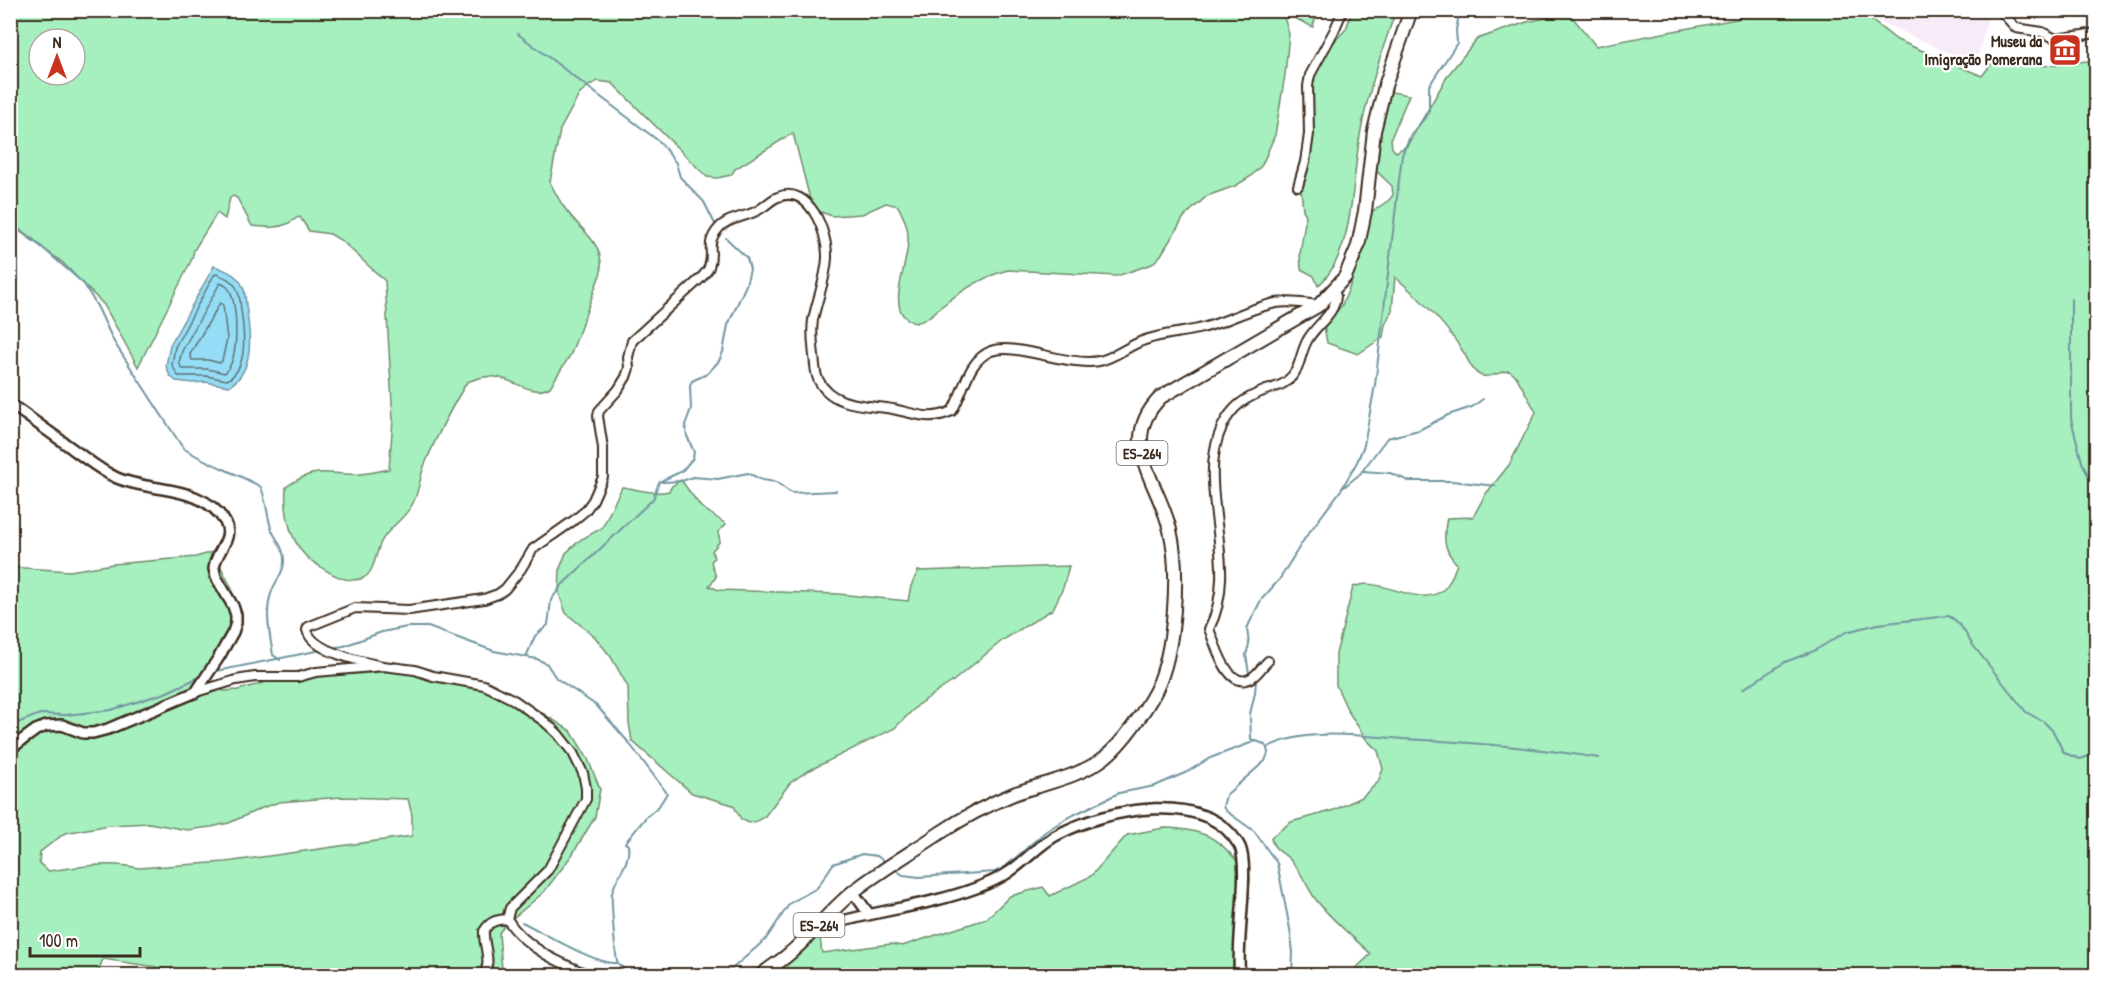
<svg xmlns="http://www.w3.org/2000/svg" width="2107" height="986" viewBox="0 0 2107 986" font-family="'Patrick Hand',sans-serif">
  <style>
    .built { fill: #f6ebf7 }
    .green { fill: #a6efbe; stroke: #708c6e; stroke-width: 1.5; fill-rule: evenodd }
    .water { fill: #95ddf6; stroke: #7195a0; stroke-width: 1.5 }
    .lines { fill: none; stroke-linecap: round; stroke-linejoin: round }
    .shore { stroke: #5f7274; stroke-width: 1.5 }
    .stream { stroke: #7195a0; stroke-width: 2 }
    .minor-casing { stroke: #3b2a1e; stroke-width: 12 }
    .tertiary-casing { stroke: #3b2a1e; stroke-width: 14 }
    .primary-casing { stroke: #3b2a1e; stroke-width: 16 }
    .minor { stroke: #fff; stroke-width: 8 }
    .tertiary { stroke: #fff; stroke-width: 9 }
    .primary { stroke: #fff; stroke-width: 12 }
    .labels { text-anchor: middle; dominant-baseline: central; stroke-width: 4.5; stroke-linejoin: round; paint-order: stroke }
    .shield { fill: #fff; stroke: #766a62; stroke-width: 1.5 }
    .shield-label { font-size: 15px; font-weight: bold; fill: #3b2a1e }
    .poi-label { font-size: 16px; font-weight: bold; fill: #3b2a1e; stroke: #fff; text-anchor: end }
  </style>
  <rect width="100%" height="100%" fill="#fff"/>
  <filter id="ink" filterUnits="userSpaceOnUse"><feTurbulence type="fractalNoise" baseFrequency=".0167" numOctaves="2"/><feDisplacementMap in="SourceGraphic" scale="12" xChannelSelector="R" yChannelSelector="G"/><feConvolveMatrix kernelMatrix="1 2 1 2 8 2 1 2 1" color-interpolation-filters="sRGB"/></filter>
  <g filter="url(#ink)">
    <polygon class="built" points="1987,11 1989,13 1976,65 1856,11"/>
    <g class="green">
      <path d="M1282,10L1289,34L1285,75L1275,135L1262,165L1250,177L1235,186L1207,196L1184,217L1161,255L1152,264L1117,276L1008,270C984,276 961,291 942,306C932,314 927,321 915,323C911,321 906,319 903,315C890,298 910,258 908,237C908,225 903,216 898,206L886,203L862,214L832,216L818,211L811,203L793,133L735,169L731,175L717,178L707,177L612,83L598,81L588,86L579,95L560,130L550,182C554,190 558,199 564,207C579,230 604,240 601,272L571,354L550,387C532,398 512,378 495,377C485,375 476,379 467,382C451,408 437,435 425,464C420,476 419,491 413,503C406,518 389,527 381,542C376,552 374,574 363,578C346,585 326,571 313,562C290,546 284,513 286,487C318,464 326,476 360,474C370,473 380,471 389,469L393,420L385,281L342,241L330,234L309,231L300,217C294,218 293,222 287,224C276,229 264,227 252,226L237,198L233,196L230,198L225,219L217,213L194,250L192,259L138,367L104,305L62,262L11,225L10,11ZM39,39H75V75H39Z"/>
      <path d="M1842,10L1849,16L1871,20L1897,40L1982,76L1992,63L2042,58L2043,66L2096,60V975H1352L1355,969L1371,954C1352,936 1329,918 1314,897C1306,885 1301,871 1291,861C1284,852 1272,850 1271,837L1291,822L1334,810L1362,797L1378,782L1383,769L1378,751L1366,739L1348,711L1336,685V654L1353,587C1380,574 1419,611 1444,589C1450,584 1454,572 1457,564C1443,550 1443,537 1447,518L1473,517L1485,495L1509,465L1536,412L1516,376L1509,371C1500,371 1492,378 1482,376C1472,373 1468,358 1462,350C1444,322 1421,299 1395,277L1392,310L1385,325L1383,337L1358,354L1327,343L1324,326L1342,305L1352,281L1366,216L1389,200L1393,195L1392,186L1366,161L1381,90L1409,95L1391,138L1392,148L1396,152L1407,146L1448,75L1477,39L1527,22L1569,13L1596,46L1736,19L1755,11Z"/>
      <polygon points="1289,11 1317,11 1313,27 1298,20"/>
      <path d="M1352,11H1396C1382,49 1369,89 1361,130C1351,178 1356,252 1318,286L1314,276L1301,269L1300,254L1306,215L1303,210L1301,189L1303,176L1309,162L1311,140L1308,98L1316,61L1346,29Z"/>
      <path d="M681,480L701,507L726,524L718,532L720,541L712,551L714,558L711,562L716,577L709,586L719,590L838,594L908,601L911,586L918,571L1069,566L1063,588L1053,609L1003,640L952,682L919,704L895,728L806,772L790,783L765,816L757,821L749,823L741,819L733,805L692,793L632,741L629,723L628,687L611,657L595,637L566,613L559,594L560,568L566,553L580,540L602,528L622,487C638,489 653,495 669,491L672,486Z"/>
      <path d="M225,548L222,552L220,565L232,589L234,615L221,646L206,666V676L214,687L224,691L238,690L274,680L408,670L504,689L571,731L588,759L600,789L595,817L572,855L544,892L505,925L499,933L502,969L497,975L180,976L156,967L103,959L97,975H11L10,567L70,571L113,564L196,557ZM342,797L408,799L412,815V836L226,862L138,868C109,861 78,867 48,871L39,863L40,852L65,833L110,825L149,823L187,830L211,827L229,823L262,808L279,802Z"/>
      <path d="M1164,828C1212,829 1222,842 1250,877L1242,975L760,976L797,938L802,939L819,930L822,953L891,944L902,946L986,919L1010,896L1043,887L1050,896L1091,876L1127,835Z"/>
    </g>
    <path class="water" d="M214,266C222,269 232,272 238,279C245,286 245,296 246,305C250,331 256,371 229,386L205,382L193,383L176,381L170,376L166,366L170,345Z"/>
    <g class="lines">
      <g class="shore">
        <path d="M217,274C224,277 232,280 236,287C240,294 240,303 241,310C244,330 249,369 227,380L206,376H178L172,365L175,347L214,275Z"/>
        <path d="M220,283C225,285 229,287 231,293C237,311 240,358 225,373L207,369H182L179,363L182,351Z"/>
        <polygon points="220,303 223,305 227,339 222,361 220,363 208,360 192,360 190,354"/>
      </g>
      <g class="stream">
        <polyline points="518,34 660,142 676,163 680,177 704,202 715,224"/>
        <path d="M10,224L28,235L84,284L98,308L114,342L183,448C207,464 235,472 261,487C266,500 267,514 271,528C275,539 285,548 284,562C284,573 275,581 272,591C264,610 270,636 273,655L280,660"/>
        <polyline points="2071,299 2071,419 2082,462 2096,493"/>
        <polyline points="1363,471 1390,473 1409,481 1452,481 1496,486"/>
        <polyline points="662,482 682,481 693,477 718,479 748,473 762,480 776,482 791,493 836,491"/>
        <polyline points="1344,487 1360,474 1387,438 1419,430 1448,415 1472,407 1483,399"/>
        <path d="M329,648L344,646L382,632L407,627H428L494,651L537,659L547,664L556,678L597,706L629,743L667,793L659,806L647,816L625,843L628,845C631,864 616,875 612,893C611,899 615,960 618,963C623,971 635,973 643,976"/>
        <polyline points="526,657 535,636 548,625 551,600 562,585 653,499 659,482 682,471 693,458 694,452 687,436 685,425 691,409 690,385 692,381 707,374 719,361 723,352 728,325 746,285 750,269 747,258 726,238"/>
        <polyline points="212,672 321,650"/>
        <polyline points="1249,673 1246,655 1249,644 1247,629 1250,622 1261,600 1279,580 1305,538 1341,490 1357,462 1364,445 1375,385 1402,155 1411,134 1429,113 1429,86 1457,43 1456,30 1460,10"/>
        <polyline points="1256,680 1255,693 1250,714 1251,739 1256,741"/>
        <path d="M1743,689L1785,662L1814,651L1846,632L1878,624L1948,616C1959,620 1966,634 1972,644L2026,712L2044,722L2053,731L2064,753L2080,759L2096,754"/>
        <polyline points="10,726 40,714 66,715 111,710 165,693 204,675"/>
        <path d="M1267,748C1302,727 1363,736 1403,739C1468,742 1534,747 1599,758"/>
        <polyline points="1267,748 1268,753 1265,761 1226,795 1223,807 1226,811 1254,831 1277,863 1290,929 1293,952 1292,976"/>
        <polyline points="894,869 903,875 919,877 995,872 1005,867 1045,832 1067,818 1119,793 1155,786 1187,772 1210,758 1256,741 1264,744 1267,748"/>
        <path d="M522,922C543,932 596,965 617,963"/>
        <polyline points="622,976 626,970"/>
        <polyline points="719,976 733,968 766,939 790,903 817,888 833,864 862,854 877,856 885,862"/>
      </g>
      <g class="minor-casing">
        <g id="minor">
          <polyline points="1534,10 1549,10"/>
          <polyline points="2000,10 2016,28 2042,32 2056,39 2096,33"/>
          <polyline points="1298,186 1305,162 1309,134 1308,86 1310,75 1334,31 1343,10"/>
          <path d="M1268,661C1262,666 1255,679 1246,680C1226,685 1215,643 1209,629C1242,566 1194,487 1222,427C1232,406 1245,398 1266,390C1273,388 1281,386 1287,381C1301,370 1299,356 1307,341C1315,325 1335,315 1336,296L1333,292"/>
          <path d="M383,666C363,662 312,652 307,630L308,627L355,608L409,610L484,599L498,594L505,589L521,569L533,549L573,521L585,511L593,500L603,477V448L598,416L599,411L618,390L626,377L629,368L628,357L632,341L701,278C704,274 708,271 709,267C715,251 704,245 719,228C729,216 750,218 763,207C768,204 772,199 778,197C810,184 828,234 827,258C826,279 817,299 813,320C811,332 813,345 814,356C815,363 815,373 818,379C830,405 862,405 886,408C911,411 927,423 952,411C964,392 967,361 991,351C1016,342 1068,367 1099,361C1115,358 1129,345 1145,340C1162,334 1180,333 1198,329C1225,323 1249,308 1276,303C1290,301 1304,303 1317,305"/>
          <path d="M196,692L236,680L255,677H298L316,672L383,666L415,670L433,676L484,685L514,700L545,722L558,734L573,753L583,773L586,788V799L548,870L510,908L507,919C526,949 560,963 592,976"/>
          <path d="M483,976C493,961 483,947 484,931C490,921 496,920 507,919"/>
        </g>
      </g>
      <g class="tertiary-casing">
        <g id="tertiary">
          <path d="M10,404C32,419 53,435 74,450C88,460 101,471 117,478C152,493 203,484 225,522C235,540 214,552 214,569L216,577L233,606L236,615V623L233,632L219,657L196,692L108,729L93,733H83L62,725L46,726L36,730L10,749"/>
          <polyline points="853,892 869,914"/>
          <path d="M818,928C870,911 925,907 976,888C987,884 999,879 1009,872C1027,860 1040,843 1059,834C1107,809 1206,788 1239,845C1251,865 1235,945 1240,976"/>
        </g>
      </g>
      <g class="primary-casing">
        <path id="primary" d="M760,976C769,968 780,962 789,954C812,935 830,910 854,891C881,870 912,852 940,833C964,817 989,804 1016,793C1045,783 1079,777 1104,758C1123,743 1145,711 1156,690C1175,652 1180,571 1170,530C1159,482 1116,442 1161,397L1319,305L1345,277L1358,246L1365,211L1374,131L1385,86L1411,10"/>
      </g>
      <use href="#minor" class="minor"/>
      <use href="#tertiary" class="tertiary"/>
      <use href="#primary" class="primary"/>
    </g>
  </g>
  <defs>
    <g id="museum-square" transform="scale(1.725)"><rect x="-9" y="-9" width="18" height="18" rx="4" fill="#c8321e" stroke="#fff"/><path d="M0-6L6-3V-2H-6V-3ZM-5-1h2V3h-2ZM-1-1h2V3h-2ZM3-1h2V3H3ZM-6 4H6V6H-6Z" fill="#fff"/></g>
  </defs>
  <g fill-rule="evenodd">
    <use href="#museum-square" x="2065" y="50"/>
  </g>
  <g class="labels">
    <g class="shield">
      <rect x="1116.5" y="441" width="51" height="24" rx="4.5"/>
      <rect x="793.5" y="913" width="51" height="24" rx="4.5"/>
    </g>
    <g class="shield-label">
      <text x="1142" y="453">ES-264</text>
      <text x="819" y="925">ES-264</text>
    </g>
    <g class="poi-label">
      <text x="2042" y="41">Museu da<tspan x="2042" dy="18">Imigração Pomerana</tspan></text>
    </g>
  </g>
  <rect width="2107" height="986" fill="none" stroke="#fff" stroke-width="36"/>
  <rect x="18" y="18" width="2071" height="950" fill="none" stroke="#3b2a1e" stroke-width="2" filter="url(#ink)"/>
  <g transform="translate(57 57)"><circle r="28" fill="#ffffff" stroke="#b1aaa5" stroke-width="1.5"/>
  <path d="M0-4.5L10 22L0 15L-10 22Z" fill="#c8321e"/>
  <text y="-9" font-size="16" font-weight="bold" text-anchor="middle" fill="#3b2a1e">N</text>
  </g>
  <path d="M30 947v9h110v-9" fill="none" stroke="#3b2a1e" stroke-width="3"/>
  <text x="39" y="947" font-size="18" fill="#3b2a1e" stroke="#ffffff" stroke-width="4.5" paint-order="stroke">100 m</text>
</svg>
